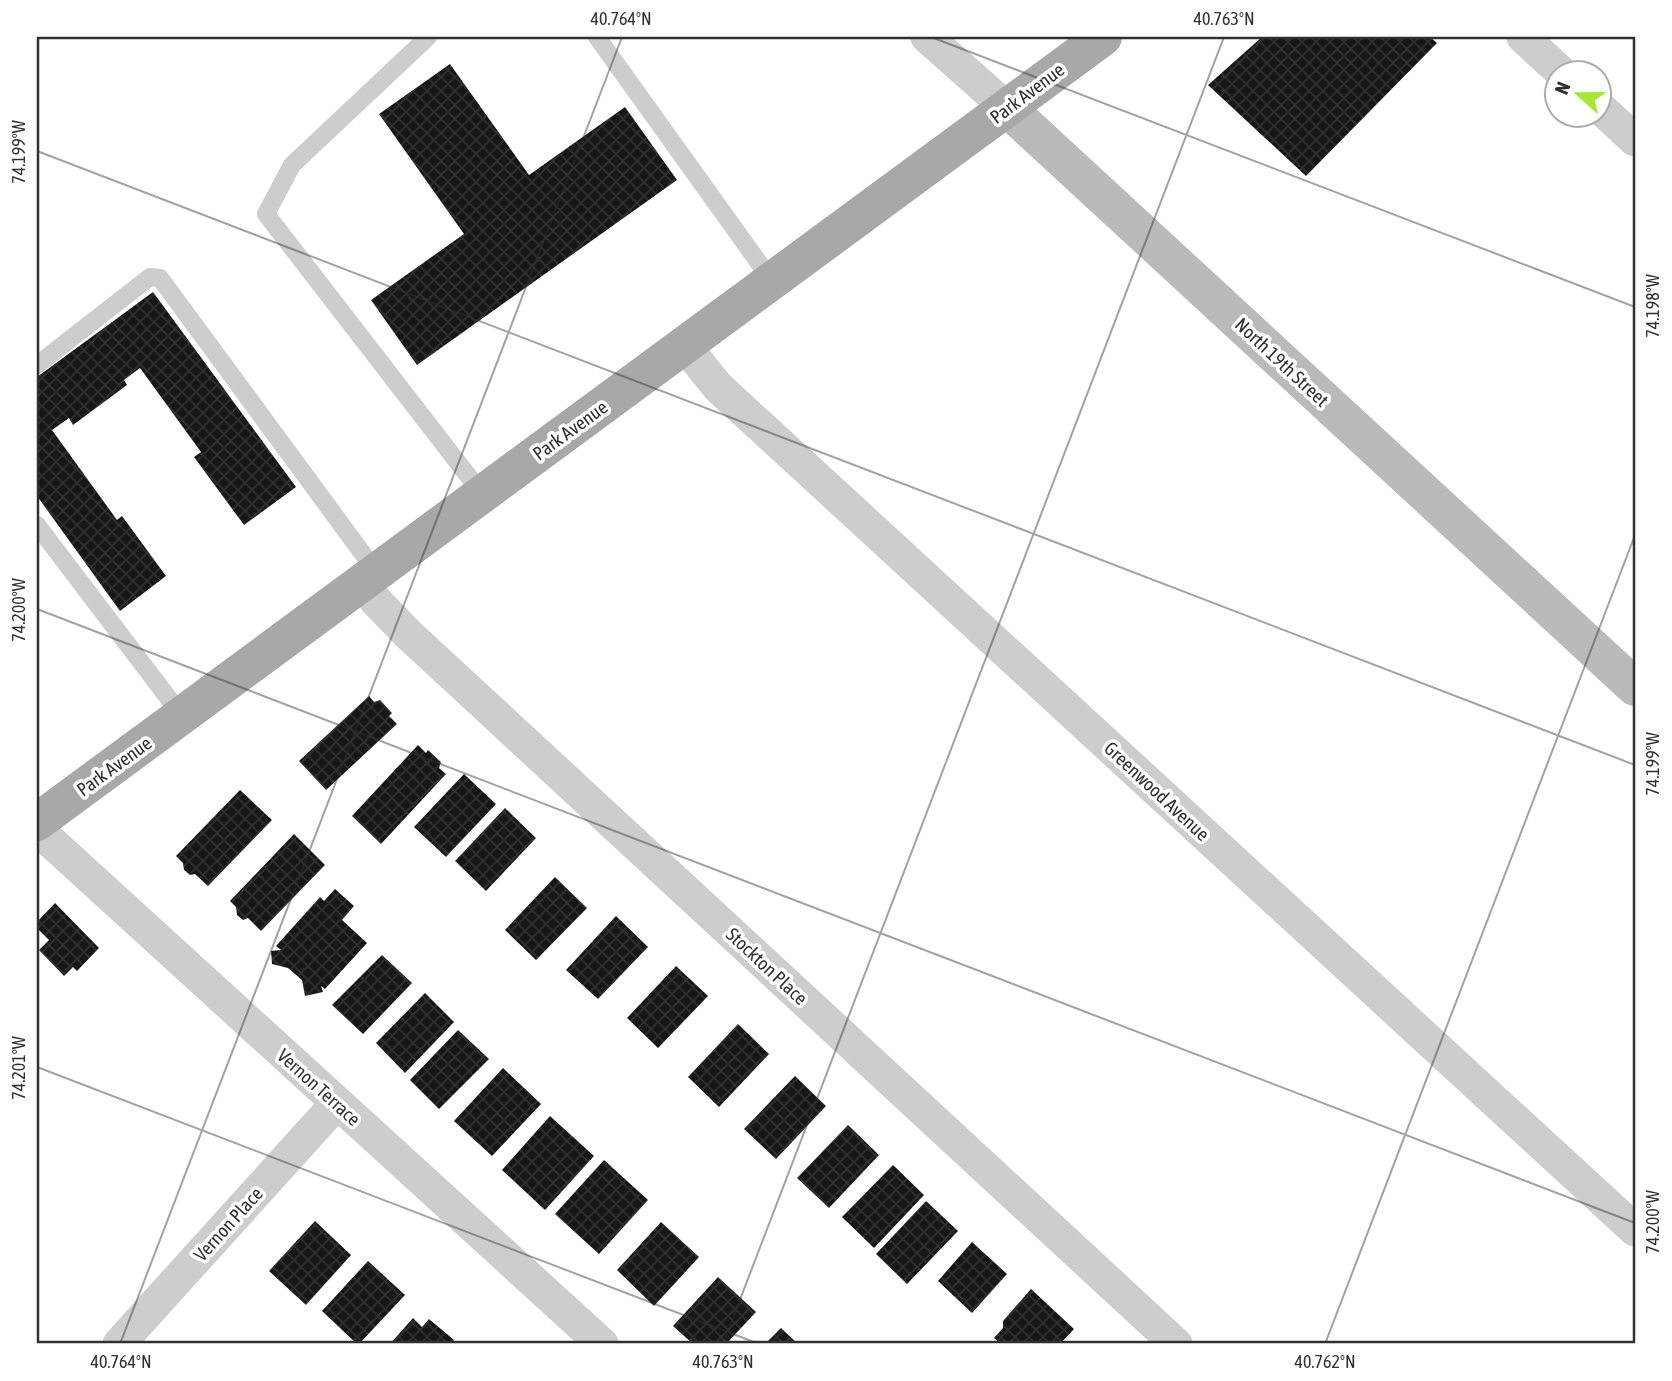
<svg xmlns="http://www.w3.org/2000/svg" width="1672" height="1381" viewBox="0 0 1672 1381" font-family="'Asap Condensed',sans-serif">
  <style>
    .building { fill: url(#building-cross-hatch) }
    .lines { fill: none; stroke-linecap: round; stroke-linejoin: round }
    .lane { stroke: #cdcdcd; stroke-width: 18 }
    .street { stroke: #cdcdcd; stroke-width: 33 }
    .secondary { stroke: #bababa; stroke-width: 38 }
    .primary { stroke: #a8a8a8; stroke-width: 38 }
    .ticks { fill: none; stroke: #303030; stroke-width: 2; stroke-opacity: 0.45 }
    .labels { text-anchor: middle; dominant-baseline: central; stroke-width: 7; stroke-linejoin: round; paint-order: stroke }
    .street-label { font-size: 19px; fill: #303030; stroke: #fff }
    .neatline { fill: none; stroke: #303030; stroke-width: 2.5 }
    .ticks-label { font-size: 18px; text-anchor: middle; fill: #303030 }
  </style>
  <defs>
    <pattern id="building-cross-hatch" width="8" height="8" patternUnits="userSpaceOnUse" patternTransform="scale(1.75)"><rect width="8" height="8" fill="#171717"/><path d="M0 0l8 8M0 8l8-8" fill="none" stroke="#303030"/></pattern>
  </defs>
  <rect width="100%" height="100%" fill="#fff"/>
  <g class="building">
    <polygon points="1262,37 1430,37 1437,43 1306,176 1208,85"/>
    <polygon points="450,64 529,175 625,107 677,180 417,365 371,300 464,234 379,114"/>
    <polygon points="153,292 296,487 244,525 194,457 201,452 140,368 124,380 127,385 73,425 69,418 52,430 117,520 122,516 166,576 120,611 37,496 37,377"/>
    <polygon points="369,696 374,702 380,700 392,713 389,716 397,724 326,790 299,761"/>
    <polygon points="418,745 426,753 428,750 441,762 439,768 446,774 381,844 352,816"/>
    <polygon points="464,774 496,804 446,857 414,827"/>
    <polygon points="240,790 272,820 208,886 195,874 190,875 184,870 183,863 176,856"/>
    <polygon points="505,808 536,838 486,891 455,861"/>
    <polygon points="294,834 325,865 261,931 248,918 243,920 237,915 236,907 230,901"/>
    <polygon points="555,877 587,908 536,960 505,930"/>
    <polygon points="335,889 354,906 342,920 367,943 325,989 321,986 323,992 305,996 302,980 288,968 272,964 271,951 281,950 276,946 320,897 324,901"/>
    <polygon points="55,903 99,948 77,971 73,967 64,976 39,950 49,940 37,928 37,922"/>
    <polygon points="616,916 648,947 598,999 566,970"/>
    <polygon points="382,955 412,983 363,1034 332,1005"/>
    <polygon points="676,966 708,996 658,1048 627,1018"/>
    <polygon points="425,993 454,1022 405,1073 376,1043"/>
    <polygon points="738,1024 769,1054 719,1107 688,1077"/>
    <polygon points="458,1030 489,1059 439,1109 410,1080"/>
    <polygon points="503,1068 541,1104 492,1156 454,1121"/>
    <polygon points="795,1076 826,1106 776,1159 744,1129"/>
    <polygon points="550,1116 594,1156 545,1210 502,1170"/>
    <polygon points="848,1125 879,1155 829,1208 797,1178"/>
    <polygon points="604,1160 648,1200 599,1254 555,1214"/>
    <polygon points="893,1165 924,1195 874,1248 842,1217"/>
    <polygon points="926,1201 958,1231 907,1284 876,1254"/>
    <polygon points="315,1221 351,1255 306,1305 269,1271"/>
    <polygon points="661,1222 699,1257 654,1306 617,1270"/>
    <polygon points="972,1242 1007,1274 972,1313 938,1281"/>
    <polygon points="368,1261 405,1295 359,1344 357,1344 322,1311"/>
    <polygon points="718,1277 756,1312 726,1344 693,1344 673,1326"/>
    <polygon points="1031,1289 1074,1329 1060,1344 1001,1344 994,1338 1003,1328 1003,1321"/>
    <polygon points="413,1318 422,1327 429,1319 454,1340 451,1344 390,1344"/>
    <polygon points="781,1328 798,1344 765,1344"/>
  </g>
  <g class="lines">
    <g class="lane">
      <polyline points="428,37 292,165 266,214 483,495"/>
      <polyline points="597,37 772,281"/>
      <polyline points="37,365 150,277 160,278 377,573"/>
      <polyline points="37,525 182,716"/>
    </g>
    <g class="street">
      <polyline points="927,37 1007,108"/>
      <polyline points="1523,37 1563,74"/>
      <polyline points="1598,106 1635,140"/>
      <polyline points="685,346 718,387 1635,1230"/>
      <polyline points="363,583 376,601 408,634 1176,1344"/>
      <polyline points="37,829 602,1344"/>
      <polyline points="119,1344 337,1103"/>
    </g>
    <polyline class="secondary" points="1007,108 1635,687"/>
    <polyline class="primary" points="37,822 1103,37"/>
  </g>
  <path class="ticks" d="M931,37L1635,307M37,151L1635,765M37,609L1635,1223M37,1067L759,1344M120,1344L622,37M723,1344L1224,37M1325,1344L1635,535"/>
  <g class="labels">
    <g class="street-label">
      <text transform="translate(1027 93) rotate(-37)">Park Avenue</text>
      <text transform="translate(1282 362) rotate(43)">North 19th Street</text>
      <text transform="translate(570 430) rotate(-36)">Park Avenue</text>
      <text transform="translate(114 766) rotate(-36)">Park Avenue</text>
      <text transform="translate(1157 791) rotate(43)">Greenwood Avenue</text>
      <text transform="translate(767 966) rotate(43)">Stockton Place</text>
      <text transform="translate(319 1087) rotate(42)">Vernon Terrace</text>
      <text transform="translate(228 1224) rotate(-48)">Vernon Place</text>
    </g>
  </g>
  <rect width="1672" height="1381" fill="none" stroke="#ffffff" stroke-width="77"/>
  <g transform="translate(1578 94) rotate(291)"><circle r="33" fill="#ffffff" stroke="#acacac" stroke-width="2"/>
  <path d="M0-5L12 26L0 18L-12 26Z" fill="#a5e832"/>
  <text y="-10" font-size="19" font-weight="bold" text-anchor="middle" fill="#303030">N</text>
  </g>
  <rect x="38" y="38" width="1596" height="1304" class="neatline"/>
  <g class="ticks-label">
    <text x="621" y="25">40.764°N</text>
    <text x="1224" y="25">40.763°N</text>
    <text transform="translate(19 152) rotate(-90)" y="6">74.199°W</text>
    <text transform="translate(1653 306) rotate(-90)" y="6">74.198°W</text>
    <text transform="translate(19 610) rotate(-90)" y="6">74.200°W</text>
    <text transform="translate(1653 764) rotate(-90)" y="6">74.199°W</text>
    <text transform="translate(19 1068) rotate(-90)" y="6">74.201°W</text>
    <text transform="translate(1653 1222) rotate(-90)" y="6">74.200°W</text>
    <text x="121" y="1368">40.764°N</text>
    <text x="723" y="1368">40.763°N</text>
    <text x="1325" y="1368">40.762°N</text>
  </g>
</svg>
